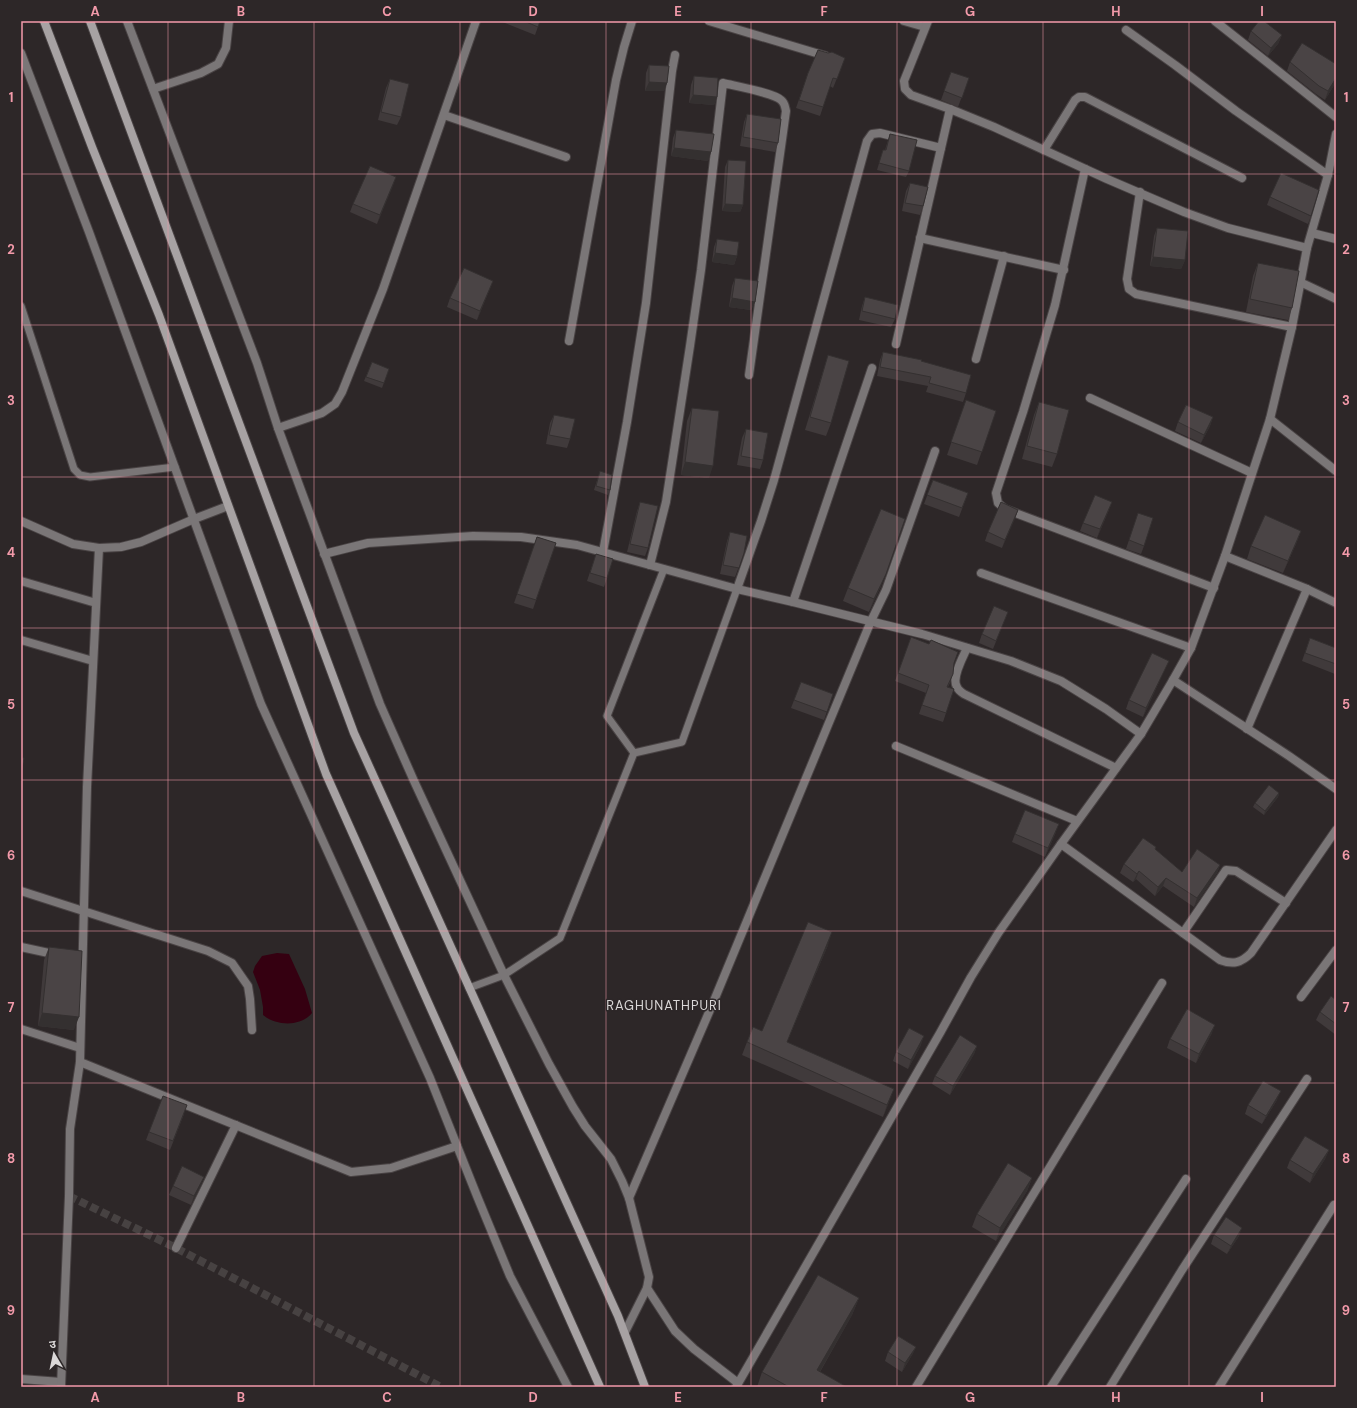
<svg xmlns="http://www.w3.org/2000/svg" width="1357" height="1408" viewBox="0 0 1357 1408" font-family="'DM Sans','Noto Sans Devanagari',sans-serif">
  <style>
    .water { fill: #350011 }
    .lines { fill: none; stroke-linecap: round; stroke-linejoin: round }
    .minor-tunnel { stroke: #474242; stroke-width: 8; stroke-dasharray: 8 4; stroke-linecap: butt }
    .service-casing { stroke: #494344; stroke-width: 9 }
    .minor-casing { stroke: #494344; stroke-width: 10 }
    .tertiary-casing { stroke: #494344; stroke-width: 10 }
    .secondary-casing { stroke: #494344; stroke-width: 10 }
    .service { stroke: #7a7677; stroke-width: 7 }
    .minor { stroke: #7a7677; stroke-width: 8 }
    .tertiary { stroke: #7a7677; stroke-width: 8 }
    .secondary { stroke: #a7a2a3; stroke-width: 8 }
    .wall { fill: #403a3b }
    .shaded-wall { fill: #343030 }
    .building { fill: #4a4445; stroke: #343030 }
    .grid { fill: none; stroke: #f39aaa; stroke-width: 1; stroke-opacity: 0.55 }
    .labels { text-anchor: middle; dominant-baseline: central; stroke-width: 3; stroke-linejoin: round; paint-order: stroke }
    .neighbourhood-label { font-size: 13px; letter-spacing: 1px; fill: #dbd8d8; stroke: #2d2728 }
    .neatline { fill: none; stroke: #f39aaa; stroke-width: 1.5 }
    .grid-label { font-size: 13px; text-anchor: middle; font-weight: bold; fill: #f39aaa }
  </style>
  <rect width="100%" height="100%" fill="#2d2728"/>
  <path class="water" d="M277,953L289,954L305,989L312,1013C301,1027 276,1026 263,1015V1007L260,990L253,972L255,966L262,956Z"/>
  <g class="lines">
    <polyline class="minor-tunnel" points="69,1196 176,1248 441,1387"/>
    <g class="service-casing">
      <g id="service">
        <polyline points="21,306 74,469 80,475 90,477 175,467"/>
        <polyline points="634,753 682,742 737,589"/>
        <polyline points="469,988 504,975 560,938 634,753 607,716 664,569"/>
      </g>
    </g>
    <g class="minor-casing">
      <g id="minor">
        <polyline points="709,21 826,56"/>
        <polyline points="904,21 925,27"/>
        <polyline points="928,21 904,81 905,89 911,95 950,109 994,127 1107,179 1184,212 1228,228 1307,248"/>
        <polyline points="1215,21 1336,117"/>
        <polyline points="1126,30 1175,65 1236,111 1328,175"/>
        <polyline points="153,89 201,73 218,64 226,48 229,21"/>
        <polyline points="444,115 566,157"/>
        <polyline points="1044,150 1075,100 1079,97 1085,97 1242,178"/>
        <polyline points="1085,169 1055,305 1023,412 996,493 998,503 1005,509 1214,588"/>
        <polyline points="1140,192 1127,279 1129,289 1136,294 1292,327"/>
        <polyline points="1312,233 1336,239"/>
        <polyline points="920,238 1064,270"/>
        <polyline points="1300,282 1336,299"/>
        <polyline points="569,341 616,80 624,47 632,21"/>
        <polyline points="896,344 950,109"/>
        <polyline points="976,359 1004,256"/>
        <polyline points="1090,398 1252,473"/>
        <polyline points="1270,419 1336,471"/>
        <polyline points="278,428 322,413 335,404 342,392 383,289 476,21"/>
        <polyline points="21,521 73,544 99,548 121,547 141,542 194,519 228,506"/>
        <polyline points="603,552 627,422 646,303 672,71 675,55"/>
        <polyline points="324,554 368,543 473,536 521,537 577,545 737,589 793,602 922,634 1011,661 1061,681 1106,709 1141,734"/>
        <polyline points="1225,556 1307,589 1336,603"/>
        <path d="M650,565L666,502L690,346L701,270L723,83C735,86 774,93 781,100C785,103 785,107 786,111L749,375"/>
        <polyline points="981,573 1191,648"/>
        <polyline points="21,581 96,603"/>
        <polyline points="737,589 761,521 774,480 867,141 872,134 880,133 941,148"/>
        <polyline points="793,602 872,368"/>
        <polyline points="21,640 93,661"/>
        <path d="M967,648C963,657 951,678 957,687C958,690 961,692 964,694L1116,768"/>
        <polyline points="1173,680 1289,756 1336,789"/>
        <polyline points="1247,729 1307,589"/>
        <polyline points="896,746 1077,821"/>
        <path d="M1061,844L1220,960C1233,965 1241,963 1251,953L1336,830"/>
        <polyline points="21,891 208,951 232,963 248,986 250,999 252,1030"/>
        <polyline points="1183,933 1226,870 1236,871 1286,903"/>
        <polyline points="21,947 58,955"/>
        <polyline points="1301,997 1336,950"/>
        <polyline points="21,1029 80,1048"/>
        <polyline points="80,1062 351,1172 391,1168 457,1146"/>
        <polyline points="629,1198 713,1003 871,621 886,590 935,451"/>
        <polyline points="176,1248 236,1125"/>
        <polyline points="21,1379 61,1382"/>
        <polyline points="61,1387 69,1196 70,1129 80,1062 87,787 99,548"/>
        <polyline points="916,1387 1162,983"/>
        <polyline points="1051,1387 1186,1179"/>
        <polyline points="1110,1387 1182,1270 1307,1079"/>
        <polyline points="1219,1387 1334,1205"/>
      </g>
    </g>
    <g class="tertiary-casing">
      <g id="tertiary">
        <polyline points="127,21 257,363 278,428 380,704 414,781 504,975 549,1064 573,1107 585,1126 611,1159 622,1181 629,1198 649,1277 647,1288 675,1331 694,1349 738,1383"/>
        <polyline points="21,53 89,232 261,704 430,1078 477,1196 510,1276 568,1387"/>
        <polyline points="625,1332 647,1288"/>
        <polyline points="736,1387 940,1033 971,977 999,932 1061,844 1141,734 1173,680 1191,648 1225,556 1270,419 1292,327 1307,248 1328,175 1336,134"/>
      </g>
    </g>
    <g class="secondary-casing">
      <g id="secondary">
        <polyline points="44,21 92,147 159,315 326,774 600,1387"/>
        <polyline points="90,21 354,733 618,1316 645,1387"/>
      </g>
    </g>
    <use href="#service" class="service"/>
    <use href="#minor" class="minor"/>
    <use href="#tertiary" class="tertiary"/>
    <use href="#secondary" class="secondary"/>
  </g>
  <g class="wall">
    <polygon points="500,21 540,21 535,35"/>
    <polygon points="1251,31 1282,35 1278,44 1268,56 1248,40"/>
    <polygon points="1290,62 1336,82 1325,100 1316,94 1287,71"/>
    <polygon points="649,65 667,83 664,91 645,91 646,73"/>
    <polygon points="842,66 833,88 830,86 820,116 796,108 808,73"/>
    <polygon points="951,72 969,78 958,107 941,100"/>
    <polygon points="694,76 717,97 714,105 689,103 691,85"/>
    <polygon points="390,79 401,117 397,125 378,120 386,88"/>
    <polygon points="747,114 778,143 775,152 740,146 744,122"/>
    <polygon points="676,130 711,152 708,161 671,156 673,138"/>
    <polygon points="890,134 909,171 906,177 877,170 883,150 885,150"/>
    <polygon points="728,160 743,205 740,212 722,211 725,167"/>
    <polygon points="396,177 377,224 350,212 353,204"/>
    <polygon points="910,183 923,206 920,215 902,211 906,191"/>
    <polygon points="1270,197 1311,216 1308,224 1267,205"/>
    <polygon points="1157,228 1185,260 1181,269 1150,266 1154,236"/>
    <polygon points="717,239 737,256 734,265 712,262 714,247"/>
    <polygon points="1258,263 1292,308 1288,320 1246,312 1253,276"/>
    <polygon points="735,278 755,302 751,310 729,307 732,286"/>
    <polygon points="493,281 477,320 447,307 450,298"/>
    <polygon points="865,297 895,319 891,327 859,320 862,306"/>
    <polygon points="883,352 921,361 966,393 963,402 926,392 928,386 877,376 880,360"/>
    <polygon points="828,355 831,423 826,436 805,430 824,368"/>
    <polygon points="372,362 389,369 382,388 364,381"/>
    <polygon points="966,400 996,411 977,465 947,455"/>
    <polygon points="1039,402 1057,454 1052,467 1022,459 1034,415"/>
    <polygon points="692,408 709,478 681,475 687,421"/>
    <polygon points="554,415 570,439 567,448 546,444 550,423"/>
    <polygon points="1213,417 1210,426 1201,443 1175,431 1178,422"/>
    <polygon points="746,429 763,460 760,469 737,465 742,438"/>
    <polygon points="600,471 610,490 608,495 594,490"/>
    <polygon points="933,480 968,493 959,517 924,504"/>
    <polygon points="640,502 648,548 645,556 627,552 637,511"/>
    <polygon points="1018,510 1002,548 985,541 988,532"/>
    <polygon points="1109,510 1097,538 1080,531 1083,523"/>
    <polygon points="1138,513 1144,546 1141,554 1126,549"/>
    <polygon points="1301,531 1296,544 1283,573 1247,559 1251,546"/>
    <polygon points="730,532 744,553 735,577 720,574 727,541"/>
    <polygon points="537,537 556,543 533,609 514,603"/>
    <polygon points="596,554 607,578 604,587 587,581"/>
    <polygon points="881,586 869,612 843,601 848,588"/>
    <polygon points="1008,612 993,649 979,643 982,634"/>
    <polygon points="911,637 954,663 950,683 948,687 954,689 943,722 919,714 926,693 895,681"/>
    <polygon points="1310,638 1336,648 1336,671 1335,674 1302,661"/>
    <polygon points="1165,669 1143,717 1126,709 1129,700"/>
    <polygon points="801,682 833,694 824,720 791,708"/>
    <polygon points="1279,793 1278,797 1264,815 1253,807 1255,803"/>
    <polygon points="1056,832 1045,857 1012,842 1015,834"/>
    <polygon points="1156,847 1156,850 1182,872 1220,865 1217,873 1194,907 1163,886 1155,896 1136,879 1133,882 1120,873 1124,864"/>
    <polygon points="828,945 787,1042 889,1102 883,1117 742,1055 747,1042 762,1031"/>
    <polygon points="49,947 74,1030 38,1026 44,960"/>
    <polygon points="1336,1000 1336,1035 1316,1020 1320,1012"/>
    <polygon points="1212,1033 1196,1063 1167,1048 1170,1039"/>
    <polygon points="921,1045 908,1069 893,1061 896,1052"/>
    <polygon points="977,1046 974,1054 950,1095 932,1084 935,1076"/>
    <polygon points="1277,1100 1262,1124 1245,1114 1248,1105"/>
    <polygon points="184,1114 170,1150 146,1140 149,1132"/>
    <polygon points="1329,1150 1325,1159 1310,1183 1287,1168 1290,1160"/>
    <polygon points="1032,1178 1027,1191 996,1241 972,1227 977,1214"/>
    <polygon points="201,1185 191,1205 169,1195 173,1186"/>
    <polygon points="1214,1235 1239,1236 1227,1254 1211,1244"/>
    <polygon points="859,1298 852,1315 820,1372 847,1387 757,1387 762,1372"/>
    <polygon points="916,1347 912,1355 902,1372 885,1361 888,1352"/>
  </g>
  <g class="shaded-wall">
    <polygon points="1282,35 1278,44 1268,56 1271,48"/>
    <polygon points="1336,78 1336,82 1325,100 1328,91"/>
    <polygon points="649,82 667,83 664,91 645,91"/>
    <polygon points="693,95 717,97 714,105 689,103"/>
    <polygon points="674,148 711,152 708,161 671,156"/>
    <polygon points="396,177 393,186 377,224 380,215"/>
    <polygon points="725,204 743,205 740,212 722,211"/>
    <polygon points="715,253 737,256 734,265 712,262"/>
    <polygon points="1153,257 1185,260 1181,269 1150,266"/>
    <polygon points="493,281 490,289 477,320 480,311"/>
    <polygon points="732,298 755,302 751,310 729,307"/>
    <polygon points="1213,417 1210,426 1201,443 1204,435"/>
    <polygon points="685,462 713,466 709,478 681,475"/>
    <polygon points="1112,502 1109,510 1097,538 1100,529"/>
    <polygon points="1018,510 1015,519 1002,548 1005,540"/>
    <polygon points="1301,531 1296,544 1283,573 1288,561"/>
    <polygon points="886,574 881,586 869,612 874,599"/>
    <polygon points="1169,661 1165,669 1143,717 1146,708"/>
    <polygon points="1279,793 1278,797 1264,815 1265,811"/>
    <polygon points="1059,824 1056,832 1045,857 1048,848"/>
    <polygon points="1220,865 1217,873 1194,907 1197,898"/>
    <polygon points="1139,871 1136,879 1133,882 1137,874"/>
    <polygon points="1166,878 1163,886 1155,896 1158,887"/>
    <polygon points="832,932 828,945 782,1054 787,1042"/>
    <polygon points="42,1013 79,1017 74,1030 38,1026"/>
    <polygon points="1215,1025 1212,1033 1196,1063 1199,1054"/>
    <polygon points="924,1036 921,1045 908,1069 911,1060"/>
    <polygon points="977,1046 974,1054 950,1095 953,1086"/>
    <polygon points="894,1089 889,1102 883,1117 887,1105"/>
    <polygon points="1281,1091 1277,1100 1262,1124 1266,1116"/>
    <polygon points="1329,1150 1325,1159 1310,1183 1313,1174"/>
    <polygon points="204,1177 201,1185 191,1205 194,1196"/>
    <polygon points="1032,1178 1027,1191 996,1241 1000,1228"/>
    <polygon points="1242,1228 1239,1236 1227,1254 1231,1246"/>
    <polygon points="859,1298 852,1315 811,1387 817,1370"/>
    <polygon points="916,1347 912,1355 902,1372 905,1363"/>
  </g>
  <g class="building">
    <polygon points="524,21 540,21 538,27"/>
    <polygon points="1259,21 1264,21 1282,35 1271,48 1251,31"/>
    <polygon points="1302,43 1336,64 1336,78 1328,91 1319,86 1290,62"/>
    <polygon points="818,50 828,53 832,52 845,58 837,79 833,78 823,107 799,100 808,73"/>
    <polygon points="649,65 669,66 667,83 649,82"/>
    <polygon points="951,72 969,78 962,98 944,91"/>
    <polygon points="694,76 718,78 717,97 693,95"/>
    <polygon points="390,79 409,84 401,117 381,112"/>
    <polygon points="747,114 781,119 778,143 743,137"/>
    <polygon points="676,130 714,134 711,152 674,148"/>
    <polygon points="890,134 917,140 909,171 879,163 883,150 886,150"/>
    <polygon points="728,160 746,161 743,205 725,204"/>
    <polygon points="370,166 396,177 380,215 353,204"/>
    <polygon points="1281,173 1319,190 1311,216 1270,197"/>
    <polygon points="910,183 928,187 923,206 905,203"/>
    <polygon points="1157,228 1188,231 1185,260 1153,257"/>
    <polygon points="717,239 739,242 737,256 715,253"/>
    <polygon points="1258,263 1299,271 1292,308 1250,299"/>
    <polygon points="464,268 493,281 480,311 450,298"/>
    <polygon points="735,278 758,281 755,302 732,298"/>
    <polygon points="865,297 898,305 895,319 862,311"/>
    <polygon points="883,352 922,360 921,361 971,375 966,393 929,383 931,377 880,367"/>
    <polygon points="828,355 849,361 831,423 810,417"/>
    <polygon points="372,362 389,369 384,383 366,377"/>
    <polygon points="966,400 996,411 982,452 951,442"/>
    <polygon points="1039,402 1069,410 1057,454 1027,446"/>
    <polygon points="1186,405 1213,417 1204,435 1178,422"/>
    <polygon points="692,408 719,411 713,466 685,462"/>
    <polygon points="554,415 575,419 570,439 549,435"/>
    <polygon points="746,429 768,433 763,460 741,456"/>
    <polygon points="600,471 612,475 610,490 596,486"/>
    <polygon points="933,480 968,493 962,508 927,495"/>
    <polygon points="1095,495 1112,502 1100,529 1083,523"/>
    <polygon points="640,502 658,506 648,548 630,544"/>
    <polygon points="1001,502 1018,510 1005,540 988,532"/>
    <polygon points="881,509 905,519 886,574 874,599 848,588"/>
    <polygon points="1138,513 1153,518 1144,546 1129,540"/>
    <polygon points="1265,515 1301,531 1288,561 1251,546"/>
    <polygon points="730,532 747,536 744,553 739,568 723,565"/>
    <polygon points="537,537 556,543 536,600 517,594"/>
    <polygon points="596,554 613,559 607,578 590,573"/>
    <polygon points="994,606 1008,612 996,641 982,634"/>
    <polygon points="911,637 929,644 931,640 958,652 954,663 953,674 947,687 954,689 946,713 922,705 929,685 898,673"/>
    <polygon points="1310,638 1336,648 1336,664 1305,653"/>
    <polygon points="1152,653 1169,661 1146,708 1129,700"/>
    <polygon points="801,682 833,694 827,712 794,700"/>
    <polygon points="21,758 24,758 21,774"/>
    <polygon points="1269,785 1279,793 1265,811 1255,803"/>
    <polygon points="1025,810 1059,824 1048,848 1015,834"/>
    <polygon points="1143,838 1156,847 1155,849 1182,872 1197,849 1220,865 1197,898 1166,878 1158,887 1139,871 1137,874 1124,864"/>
    <polygon points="808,922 832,932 787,1042 894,1089 887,1105 747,1042 753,1027 762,1031"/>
    <polygon points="49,947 82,951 79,1017 42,1013"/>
    <polygon points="1331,996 1336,1000 1336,1024 1320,1012"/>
    <polygon points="1187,1009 1215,1025 1199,1054 1170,1039"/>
    <polygon points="909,1028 924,1036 911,1060 896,1052"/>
    <polygon points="960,1035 977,1046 953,1086 935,1076"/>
    <polygon points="1263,1081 1281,1091 1266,1116 1248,1105"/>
    <polygon points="163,1096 187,1105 173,1141 149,1132"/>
    <polygon points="1305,1136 1329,1150 1313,1174 1290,1160"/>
    <polygon points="1008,1163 1032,1178 1000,1228 977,1214"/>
    <polygon points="182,1166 204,1177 194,1196 173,1186"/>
    <polygon points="1226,1217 1242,1228 1231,1246 1214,1235"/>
    <polygon points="818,1275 859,1298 817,1370 847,1387 789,1387 762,1372"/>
    <polygon points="898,1336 916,1347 905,1363 888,1352"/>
  </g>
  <path class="grid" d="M168,21V1387M314,21V1387M460,21V1387M606,21V1387M751,21V1387M897,21V1387M1043,21V1387M1189,21V1387M21,174H1336M21,325H1336M21,477H1336M21,628H1336M21,780H1336M21,931H1336M21,1083H1336M21,1234H1336"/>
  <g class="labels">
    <g class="neighbourhood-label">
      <text x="664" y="1005">RAGHUNATHPURI</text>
    </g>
  </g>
  <rect width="1357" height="1408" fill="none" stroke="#2d2728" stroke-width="44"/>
  <g transform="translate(54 1354) rotate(351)" stroke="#2d2728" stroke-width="3" paint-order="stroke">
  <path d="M0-3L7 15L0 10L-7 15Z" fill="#dbd8d8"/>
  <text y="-6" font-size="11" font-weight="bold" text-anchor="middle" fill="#dbd8d8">उ</text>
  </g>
  <rect x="22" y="22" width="1313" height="1364" class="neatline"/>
  <g class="grid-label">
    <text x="95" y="16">A</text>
    <text x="241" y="16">B</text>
    <text x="387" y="16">C</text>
    <text x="533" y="16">D</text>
    <text x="678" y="16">E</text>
    <text x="824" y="16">F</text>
    <text x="970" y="16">G</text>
    <text x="1116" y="16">H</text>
    <text x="1262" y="16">I</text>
    <text x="11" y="102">1</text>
    <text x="1346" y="102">1</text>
    <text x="11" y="254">2</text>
    <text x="1346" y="254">2</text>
    <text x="11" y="405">3</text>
    <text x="1346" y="405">3</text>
    <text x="11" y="557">4</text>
    <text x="1346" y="557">4</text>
    <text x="11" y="709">5</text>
    <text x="1346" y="709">5</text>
    <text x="11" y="860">6</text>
    <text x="1346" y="860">6</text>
    <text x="11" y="1012">7</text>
    <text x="1346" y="1012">7</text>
    <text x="11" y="1163">8</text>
    <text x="1346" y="1163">8</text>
    <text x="11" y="1315">9</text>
    <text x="1346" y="1315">9</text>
    <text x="95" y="1402">A</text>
    <text x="241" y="1402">B</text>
    <text x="387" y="1402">C</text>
    <text x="533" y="1402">D</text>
    <text x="678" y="1402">E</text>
    <text x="824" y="1402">F</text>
    <text x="970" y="1402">G</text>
    <text x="1116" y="1402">H</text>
    <text x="1262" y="1402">I</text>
  </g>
</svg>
